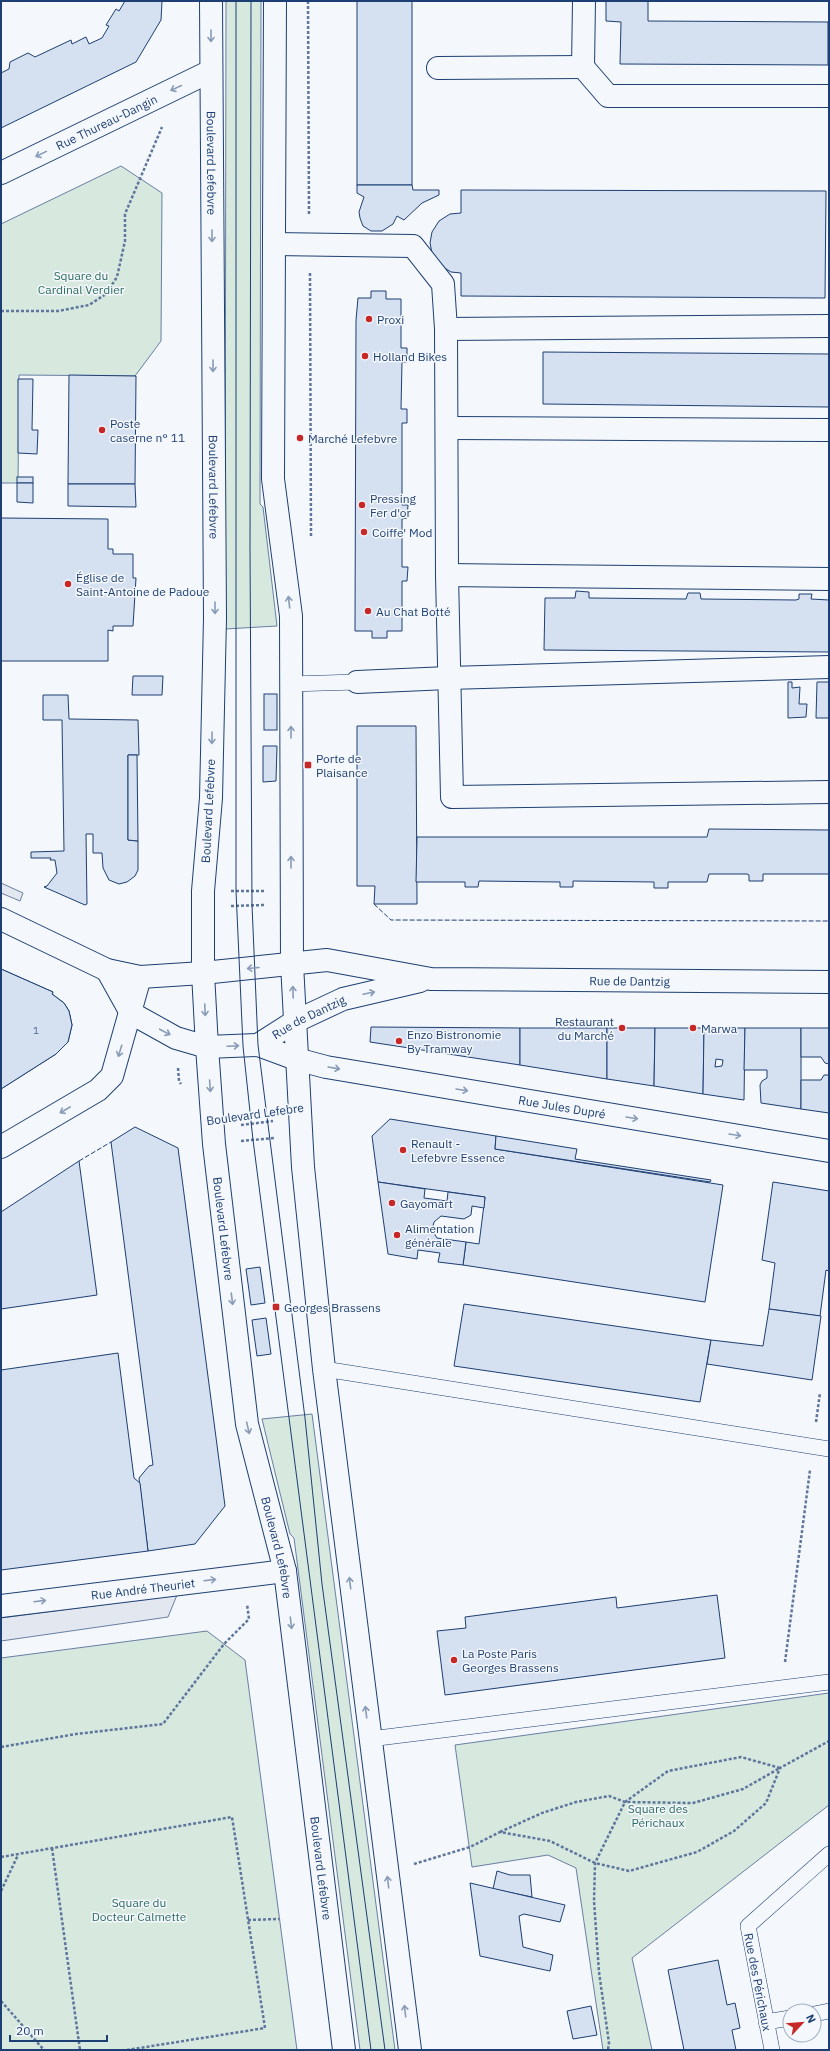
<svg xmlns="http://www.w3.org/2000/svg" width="830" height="2051" viewBox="0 0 830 2051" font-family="'IBM Plex Sans',sans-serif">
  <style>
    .green { fill: #d7e8df; stroke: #687fa3 }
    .parking { fill: #e3e8f0; stroke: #687fa3 }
    .building { fill: #d5e0f0; stroke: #1d3f73; fill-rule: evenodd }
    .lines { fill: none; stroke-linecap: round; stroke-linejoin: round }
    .lane-casing { stroke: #1d3f73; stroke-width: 16 }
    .street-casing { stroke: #1d3f73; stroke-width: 24 }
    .secondary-casing { stroke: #1d3f73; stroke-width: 24 }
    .primary-casing { stroke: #1d3f73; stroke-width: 24 }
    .path { stroke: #5e769c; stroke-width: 2.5; stroke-dasharray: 3 2; stroke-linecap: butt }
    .lane { stroke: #f4f7fb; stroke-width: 15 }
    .street { stroke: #f4f7fb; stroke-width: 22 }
    .secondary { stroke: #f4f7fb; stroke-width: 22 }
    .primary { stroke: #f4f7fb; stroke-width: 22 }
    .tram { stroke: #1d3f73; stroke-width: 1 }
    .fence { stroke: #1d3f73; stroke-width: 1; stroke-dasharray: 5 2; stroke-linecap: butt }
    .oneway { stroke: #889bb7 }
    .poi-dot { fill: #c62828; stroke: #f4f7fb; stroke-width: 1.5 }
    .labels { text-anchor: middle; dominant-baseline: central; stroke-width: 3; stroke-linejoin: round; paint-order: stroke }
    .number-label { font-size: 10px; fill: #4b6792 }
    .street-label { font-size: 12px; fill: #1d3f73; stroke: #f4f7fb }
    .park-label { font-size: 12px; fill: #2c6c60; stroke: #f4f7fb }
    .poi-label { font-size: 12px; fill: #1d3f73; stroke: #f4f7fb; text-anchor: start }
  </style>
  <rect width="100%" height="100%" fill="#f4f7fb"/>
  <g class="green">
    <polygon points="226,1 261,1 260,504 263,507 277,626 225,629"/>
    <polygon points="121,166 162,193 161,341 135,376 19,375 18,483 1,483 1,224"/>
    <polygon points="312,1414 395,2050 360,2050 294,1538 290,1534 262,1419"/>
    <polygon points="207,1631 245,1660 297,2050 1,2050 1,1658"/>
    <polygon points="829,1693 829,1805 632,1958 652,2050 603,2050 576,1868 548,1855 472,1867 455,1745"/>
  </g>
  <g class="parking">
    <polygon points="1,883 23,893 20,901 1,893"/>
    <polygon points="177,1595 168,1617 1,1641 1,1618"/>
  </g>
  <g class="building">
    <polygon points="125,1 162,1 161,20 136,62 1,128 1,73 9,69 10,62 28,53 35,57 71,40 72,44 86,37 89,44 102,38 109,26 106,25 116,9 119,11"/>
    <rect x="357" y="1" width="55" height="184"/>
    <polygon points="606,1 648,1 648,21 828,22 828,65 620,64 621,22 606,21"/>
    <polygon points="357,185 412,185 413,190 439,190 439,195 422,203 404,220 397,216 393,224 382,231 371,231 363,226 360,218 359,212 364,197 357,193"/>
    <polygon points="461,190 826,191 825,298 461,296 461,273 451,272 440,265 432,253 430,243 432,232 439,221 450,214 461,213"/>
    <polygon points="371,291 386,291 386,299 401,299 401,348 407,348 407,362 402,362 401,409 407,409 407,423 402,423 402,505 408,505 407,518 402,519 402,567 408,567 407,581 402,581 402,631 387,631 387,638 372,638 372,631 355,631 356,320 358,298 371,298"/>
    <polygon points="543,352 829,354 829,407 543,404"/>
    <polygon points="69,375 136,376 135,484 68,484"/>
    <polygon points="18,379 33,379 32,430 38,430 37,454 18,453"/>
    <rect x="17" y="477" width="16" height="6"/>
    <polygon points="17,483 33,483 33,503 17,502"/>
    <polygon points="68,484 135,484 136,507 68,506"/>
    <polygon points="1,518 108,519 108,549 113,549 113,554 133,554 133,578 136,578 133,626 113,626 113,631 108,630 108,661 1,661"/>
    <polygon points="576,591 589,592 589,598 686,599 688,593 700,593 701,599 796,600 799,599 799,594 812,594 811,599 829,600 829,652 544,650 545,598 575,598"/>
    <polygon points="133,676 163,676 162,695 132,695"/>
    <polygon points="788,682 792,682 792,688 800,687 799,704 807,704 806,717 788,718"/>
    <polygon points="817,682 829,682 829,718 816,718"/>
    <rect x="264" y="694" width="13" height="36"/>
    <polygon points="43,695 68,695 69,719 138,720 139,755 128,755 128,840 138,841 138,870 135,876 127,882 119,884 109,880 103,868 102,853 93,853 93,834 86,834 87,904 85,905 44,887 47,886 57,873 55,860 50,860 51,858 31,858 31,852 64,851 62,720 43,720"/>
    <polygon points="357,726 416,726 417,904 374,904 375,886 357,886"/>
    <polygon points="263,746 277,746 276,781 263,782"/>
    <polygon points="128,755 137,755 138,841 128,840"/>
    <polygon points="709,829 829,830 829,874 763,874 763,881 749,881 749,875 747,874 709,874 707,882 668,882 668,888 654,888 654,882 573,881 573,887 560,887 560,882 479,881 478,887 465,887 465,882 416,882 417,837 707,837"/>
    <polygon points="1,969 53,992 52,994 64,1003 69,1011 72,1025 68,1042 56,1054 1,1089"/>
    <polygon points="1,969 53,992 52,994 64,1003 69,1011 72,1025 68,1042 56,1054 1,1089"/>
    <polygon points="371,1027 520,1028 520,1065 370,1042"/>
    <polygon points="520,1028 607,1028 607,1079 520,1065"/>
    <polygon points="607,1028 655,1028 654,1086 607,1079"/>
    <polygon points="655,1028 704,1028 703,1094 654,1086"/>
    <path d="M704,1028H745L744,1100L703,1094ZM716,1059L723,1060L722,1066L715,1067Z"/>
    <polygon points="745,1028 801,1028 801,1109 761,1103 760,1085 762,1081 767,1078 767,1070 744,1070"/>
    <polygon points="801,1028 829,1028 829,1064 825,1063 821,1057 801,1057"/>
    <polygon points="824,1075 829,1075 829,1113 801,1109 801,1080 821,1080"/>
    <polygon points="390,1119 496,1136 495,1149 723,1185 705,1302 463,1265 466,1242 479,1244 485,1197 378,1182 372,1136"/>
    <polygon points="135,1127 178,1148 225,1506 195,1544 148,1551 139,1478 149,1466 153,1465 111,1142"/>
    <polygon points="496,1136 577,1149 575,1159 711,1180 710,1182 495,1149"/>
    <polygon points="79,1161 97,1295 1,1309 1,1212"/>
    <polygon points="378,1182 425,1189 424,1198 447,1201 448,1192 485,1197 484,1208 472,1206 471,1215 464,1219 441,1216 434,1222 432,1230 437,1238 466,1242 463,1265 438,1262 440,1253 418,1250 417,1259 388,1254"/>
    <polygon points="773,1182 829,1191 829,1271 826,1270 820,1316 769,1309 775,1263 762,1260"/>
    <polygon points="260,1267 265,1303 251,1305 246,1269"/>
    <polygon points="464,1304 711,1340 700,1402 454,1366"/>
    <polygon points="769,1309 821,1316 812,1380 707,1364 711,1340 763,1346"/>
    <polygon points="266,1318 271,1354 257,1356 252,1320"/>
    <polygon points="118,1353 134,1478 140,1483 148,1551 1,1570 1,1370"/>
    <polygon points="717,1595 725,1658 445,1695 437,1631 466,1628 465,1617 616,1597 617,1608"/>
    <polygon points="497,1871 510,1875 530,1875 532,1897 493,1889"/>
    <polygon points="470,1883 565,1905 560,1922 524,1914 519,1916 523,1947 553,1955 550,1971 480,1956"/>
    <polygon points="718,1960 727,2005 735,2003 740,2028 732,2030 736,2050 684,2050 668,1970"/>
    <polygon points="591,2006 597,2035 573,2039 567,2011"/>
  </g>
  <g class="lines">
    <g class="lane-casing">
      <g id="lane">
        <polyline points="290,684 357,682"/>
        <polyline points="324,1369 829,1449"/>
        <polyline points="370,1739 829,1682"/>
        <polyline points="814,2014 829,2011"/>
        <polyline points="766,2022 790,2018"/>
        <polyline points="772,2050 748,1926 829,1854"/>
      </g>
    </g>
    <g class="street-casing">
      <g id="street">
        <polyline points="584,1 583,67 608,96 829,96"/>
        <polyline points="438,68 583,67"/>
        <path id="s1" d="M1,173L211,71"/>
        <polyline points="274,244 413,246 443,284 446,329 447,575"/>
        <polyline points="446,329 829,326"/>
        <polyline points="447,428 829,430"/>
        <polyline points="829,579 447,575 452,797 829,792"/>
        <polyline points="357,682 448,678 829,667"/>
        <path id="s2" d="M203,973L327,960L431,979L829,982"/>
        <path id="s3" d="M258,1045L294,1022L343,999L420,981"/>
        <path id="s4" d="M207,1047L258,1045L296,1059L326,1067L829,1151"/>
        <polyline points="1,1147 98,1090 112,1076 140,977"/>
        <path id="s5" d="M1,1606L285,1571"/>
      </g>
    </g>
    <g class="secondary-casing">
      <g id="secondary">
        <polyline points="1,919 107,970 140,977 203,973"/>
        <polyline points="107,970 131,1013 176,1038 207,1047"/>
      </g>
    </g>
    <g class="primary-casing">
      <g id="primary">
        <path id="s6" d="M211,1L215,618L211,798L203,891V973L207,1047L214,1144L247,1424L285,1571L344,2050"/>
        <polyline points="275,1 273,479 291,616 292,964 303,1167 324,1369 410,2050"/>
      </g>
    </g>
    <g class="path">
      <polyline points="308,1 309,216"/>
      <polyline points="310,273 311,538"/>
      <polyline points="1,311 58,311 89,305 106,294 117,277 125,241 125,214 162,127"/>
      <polyline points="231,891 264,891"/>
      <polyline points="231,906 264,905"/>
      <polyline points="178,1068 179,1081 181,1084"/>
      <polyline points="241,1125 273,1121"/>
      <polyline points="241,1141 274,1138"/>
      <polyline points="816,1422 820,1393"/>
      <polyline points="785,1662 810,1470"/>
      <polyline points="1,1747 76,1734 163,1724 224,1644 249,1619 247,1604"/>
      <polyline points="500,1832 542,1813 576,1802 609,1796 625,1802 693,1803 743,1789 780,1768 741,1757 668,1771 625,1802 595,1863 594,1901 599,1972 609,2043 608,2050"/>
      <polyline points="52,1848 80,2050"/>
      <polyline points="1,1857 232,1817 265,2028 127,2050"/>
      <polyline points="414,1864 470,1847 500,1832 550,1841 595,1863 629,1871 697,1852 734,1831 766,1803 780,1768 829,1741"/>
      <polyline points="1,1891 18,1855"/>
      <polyline points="248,1920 279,1919"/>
      <polyline points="1,2001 44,2050"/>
    </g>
    <use href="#lane" class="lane"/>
    <use href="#street" class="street"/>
    <use href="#secondary" class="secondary"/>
    <use href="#primary" class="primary"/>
    <g class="tram">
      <polyline points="236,1 236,891 243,1046 253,1140 371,2050"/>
      <polyline points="251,1 250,548 252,905 258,1045 305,1418 322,1584 385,2050"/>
    </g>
    <g class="fence">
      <polyline points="374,904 391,920 829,921"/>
      <polyline points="79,1161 111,1142"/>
    </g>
  </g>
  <defs><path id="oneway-shaft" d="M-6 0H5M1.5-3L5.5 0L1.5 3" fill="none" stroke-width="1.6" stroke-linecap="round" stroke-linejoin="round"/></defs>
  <g class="oneway">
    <use href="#oneway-shaft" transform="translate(211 36) rotate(90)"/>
    <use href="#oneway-shaft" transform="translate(176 88) rotate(155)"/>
    <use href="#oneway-shaft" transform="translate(41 154) rotate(154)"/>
    <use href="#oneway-shaft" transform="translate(212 236) rotate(90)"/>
    <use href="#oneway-shaft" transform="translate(213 366) rotate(90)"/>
    <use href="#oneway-shaft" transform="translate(289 602) rotate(-97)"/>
    <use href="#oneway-shaft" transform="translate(215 608) rotate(90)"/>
    <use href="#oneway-shaft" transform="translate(291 732) rotate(-90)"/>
    <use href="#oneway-shaft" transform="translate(212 738) rotate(91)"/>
    <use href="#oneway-shaft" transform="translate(291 862) rotate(-90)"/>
    <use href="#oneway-shaft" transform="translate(253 968) rotate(175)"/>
    <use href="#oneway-shaft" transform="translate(293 992) rotate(-92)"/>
    <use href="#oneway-shaft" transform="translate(369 993) rotate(-12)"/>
    <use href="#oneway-shaft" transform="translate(205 1010) rotate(87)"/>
    <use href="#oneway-shaft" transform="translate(165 1032) rotate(28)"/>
    <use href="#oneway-shaft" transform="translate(233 1046) rotate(-3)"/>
    <use href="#oneway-shaft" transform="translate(120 1051) rotate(107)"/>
    <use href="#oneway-shaft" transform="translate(334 1068) rotate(10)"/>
    <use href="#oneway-shaft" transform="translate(210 1086) rotate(86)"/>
    <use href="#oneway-shaft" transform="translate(462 1090) rotate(9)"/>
    <use href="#oneway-shaft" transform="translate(65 1110) rotate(150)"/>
    <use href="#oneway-shaft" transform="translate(632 1118) rotate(9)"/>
    <use href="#oneway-shaft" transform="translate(735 1135) rotate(9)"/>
    <use href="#oneway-shaft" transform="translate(232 1299) rotate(83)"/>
    <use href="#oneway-shaft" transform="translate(248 1428) rotate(77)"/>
    <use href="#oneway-shaft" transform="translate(210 1580) rotate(-7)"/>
    <use href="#oneway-shaft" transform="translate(350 1583) rotate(-97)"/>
    <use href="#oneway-shaft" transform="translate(40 1601) rotate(-7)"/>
    <use href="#oneway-shaft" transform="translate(291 1623) rotate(83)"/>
    <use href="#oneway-shaft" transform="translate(366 1712) rotate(-97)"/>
    <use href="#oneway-shaft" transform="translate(388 1882) rotate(-97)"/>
    <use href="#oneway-shaft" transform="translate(405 2011) rotate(-97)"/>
  </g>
  <g class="poi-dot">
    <circle cx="369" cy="319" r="4"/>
    <circle cx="365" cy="356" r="4"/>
    <circle cx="102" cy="430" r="4"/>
    <circle cx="300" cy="438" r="4"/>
    <circle cx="362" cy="505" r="4"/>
    <circle cx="364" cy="532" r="4"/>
    <circle cx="68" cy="584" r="4"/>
    <circle cx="368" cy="611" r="4"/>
    <rect x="304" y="761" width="8" height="8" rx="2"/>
    <circle cx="622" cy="1028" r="4"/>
    <circle cx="693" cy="1028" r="4"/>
    <circle cx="399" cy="1041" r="4"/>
    <circle cx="403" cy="1150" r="4"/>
    <circle cx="392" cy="1203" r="4"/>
    <circle cx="397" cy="1235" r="4"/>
    <rect x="272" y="1303" width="8" height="8" rx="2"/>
    <circle cx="454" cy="1660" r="4"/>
  </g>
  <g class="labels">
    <g class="number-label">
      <text x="36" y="1030">1</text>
    </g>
    <g class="street-label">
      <text stroke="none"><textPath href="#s1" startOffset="117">Rue Thureau-Dangin</textPath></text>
      <text stroke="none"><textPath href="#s6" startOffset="162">Boulevard Lefebvre</textPath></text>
      <text stroke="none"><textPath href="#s6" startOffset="486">Boulevard Lefebvre</textPath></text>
      <text transform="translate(208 811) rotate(-87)">Boulevard Lefebvre</text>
      <text stroke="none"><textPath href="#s2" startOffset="429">Rue de Dantzig</textPath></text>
      <text stroke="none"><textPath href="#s3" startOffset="58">Rue de Dantzig</textPath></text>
      <text stroke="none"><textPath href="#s4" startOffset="362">Rue Jules Dupré</textPath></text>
      <text transform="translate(255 1114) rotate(-8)">Boulevard Lefebre</text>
      <text stroke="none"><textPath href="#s6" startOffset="1229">Boulevard Lefebvre</textPath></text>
      <text stroke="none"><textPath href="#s6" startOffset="1553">Boulevard Lefebvre</textPath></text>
      <text stroke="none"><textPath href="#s5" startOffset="143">Rue André Theuriet</textPath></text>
      <text stroke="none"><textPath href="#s6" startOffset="1877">Boulevard Lefebvre</textPath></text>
      <text transform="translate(758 1982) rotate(79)">Rue des Périchaux</text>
    </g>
    <g class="park-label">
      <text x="81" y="275">Square du<tspan x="81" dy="14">Cardinal Verdier</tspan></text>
      <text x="658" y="1808">Square des<tspan x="658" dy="14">Périchaux</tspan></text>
      <text x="139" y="1902">Square du<tspan x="139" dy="14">Docteur Calmette</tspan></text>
    </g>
    <g class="poi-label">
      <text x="377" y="319">Proxi</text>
      <text x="373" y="356">Holland Bikes</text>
      <text x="110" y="423">Poste<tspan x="110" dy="14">caserne n° 11</tspan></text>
      <text x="308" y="438">Marché Lefebvre</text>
      <text x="370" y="498">Pressing<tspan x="370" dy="14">Fer d'or</tspan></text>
      <text x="372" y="532">Coiffe' Mod</text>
      <text x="76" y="577">Église de<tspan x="76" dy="14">Saint-Antoine de Padoue</tspan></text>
      <text x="376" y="611">Au Chat Botté</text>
      <text x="316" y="758">Porte de<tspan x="316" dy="14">Plaisance</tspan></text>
      <text x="614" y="1021" text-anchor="end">Restaurant<tspan x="614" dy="14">du Marché</tspan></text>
      <text x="701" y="1028">Marwa</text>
      <text x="407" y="1034">Enzo Bistronomie<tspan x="407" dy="14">By Tramway</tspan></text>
      <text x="411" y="1143">Renault -<tspan x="411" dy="14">Lefebvre Essence</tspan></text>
      <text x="400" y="1203">Gayomart</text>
      <text x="405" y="1228">Alimentation<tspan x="405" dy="14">générale</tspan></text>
      <text x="284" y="1307">Georges Brassens</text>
      <text x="462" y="1653">La Poste Paris<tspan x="462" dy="14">Georges Brassens</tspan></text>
    </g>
  </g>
  <rect width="830" height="2051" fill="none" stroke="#1d3f73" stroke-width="4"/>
  <g transform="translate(802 2023) rotate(64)"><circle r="19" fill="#f4f7fb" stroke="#9eadc5"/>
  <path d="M0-3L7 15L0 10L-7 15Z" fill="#c62828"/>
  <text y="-6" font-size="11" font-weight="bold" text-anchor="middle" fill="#1d3f73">N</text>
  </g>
  <path d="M10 2035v6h97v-6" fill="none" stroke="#1d3f73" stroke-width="2"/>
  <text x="16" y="2035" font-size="12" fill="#1d3f73" stroke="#f4f7fb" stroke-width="3" paint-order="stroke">20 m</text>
</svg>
